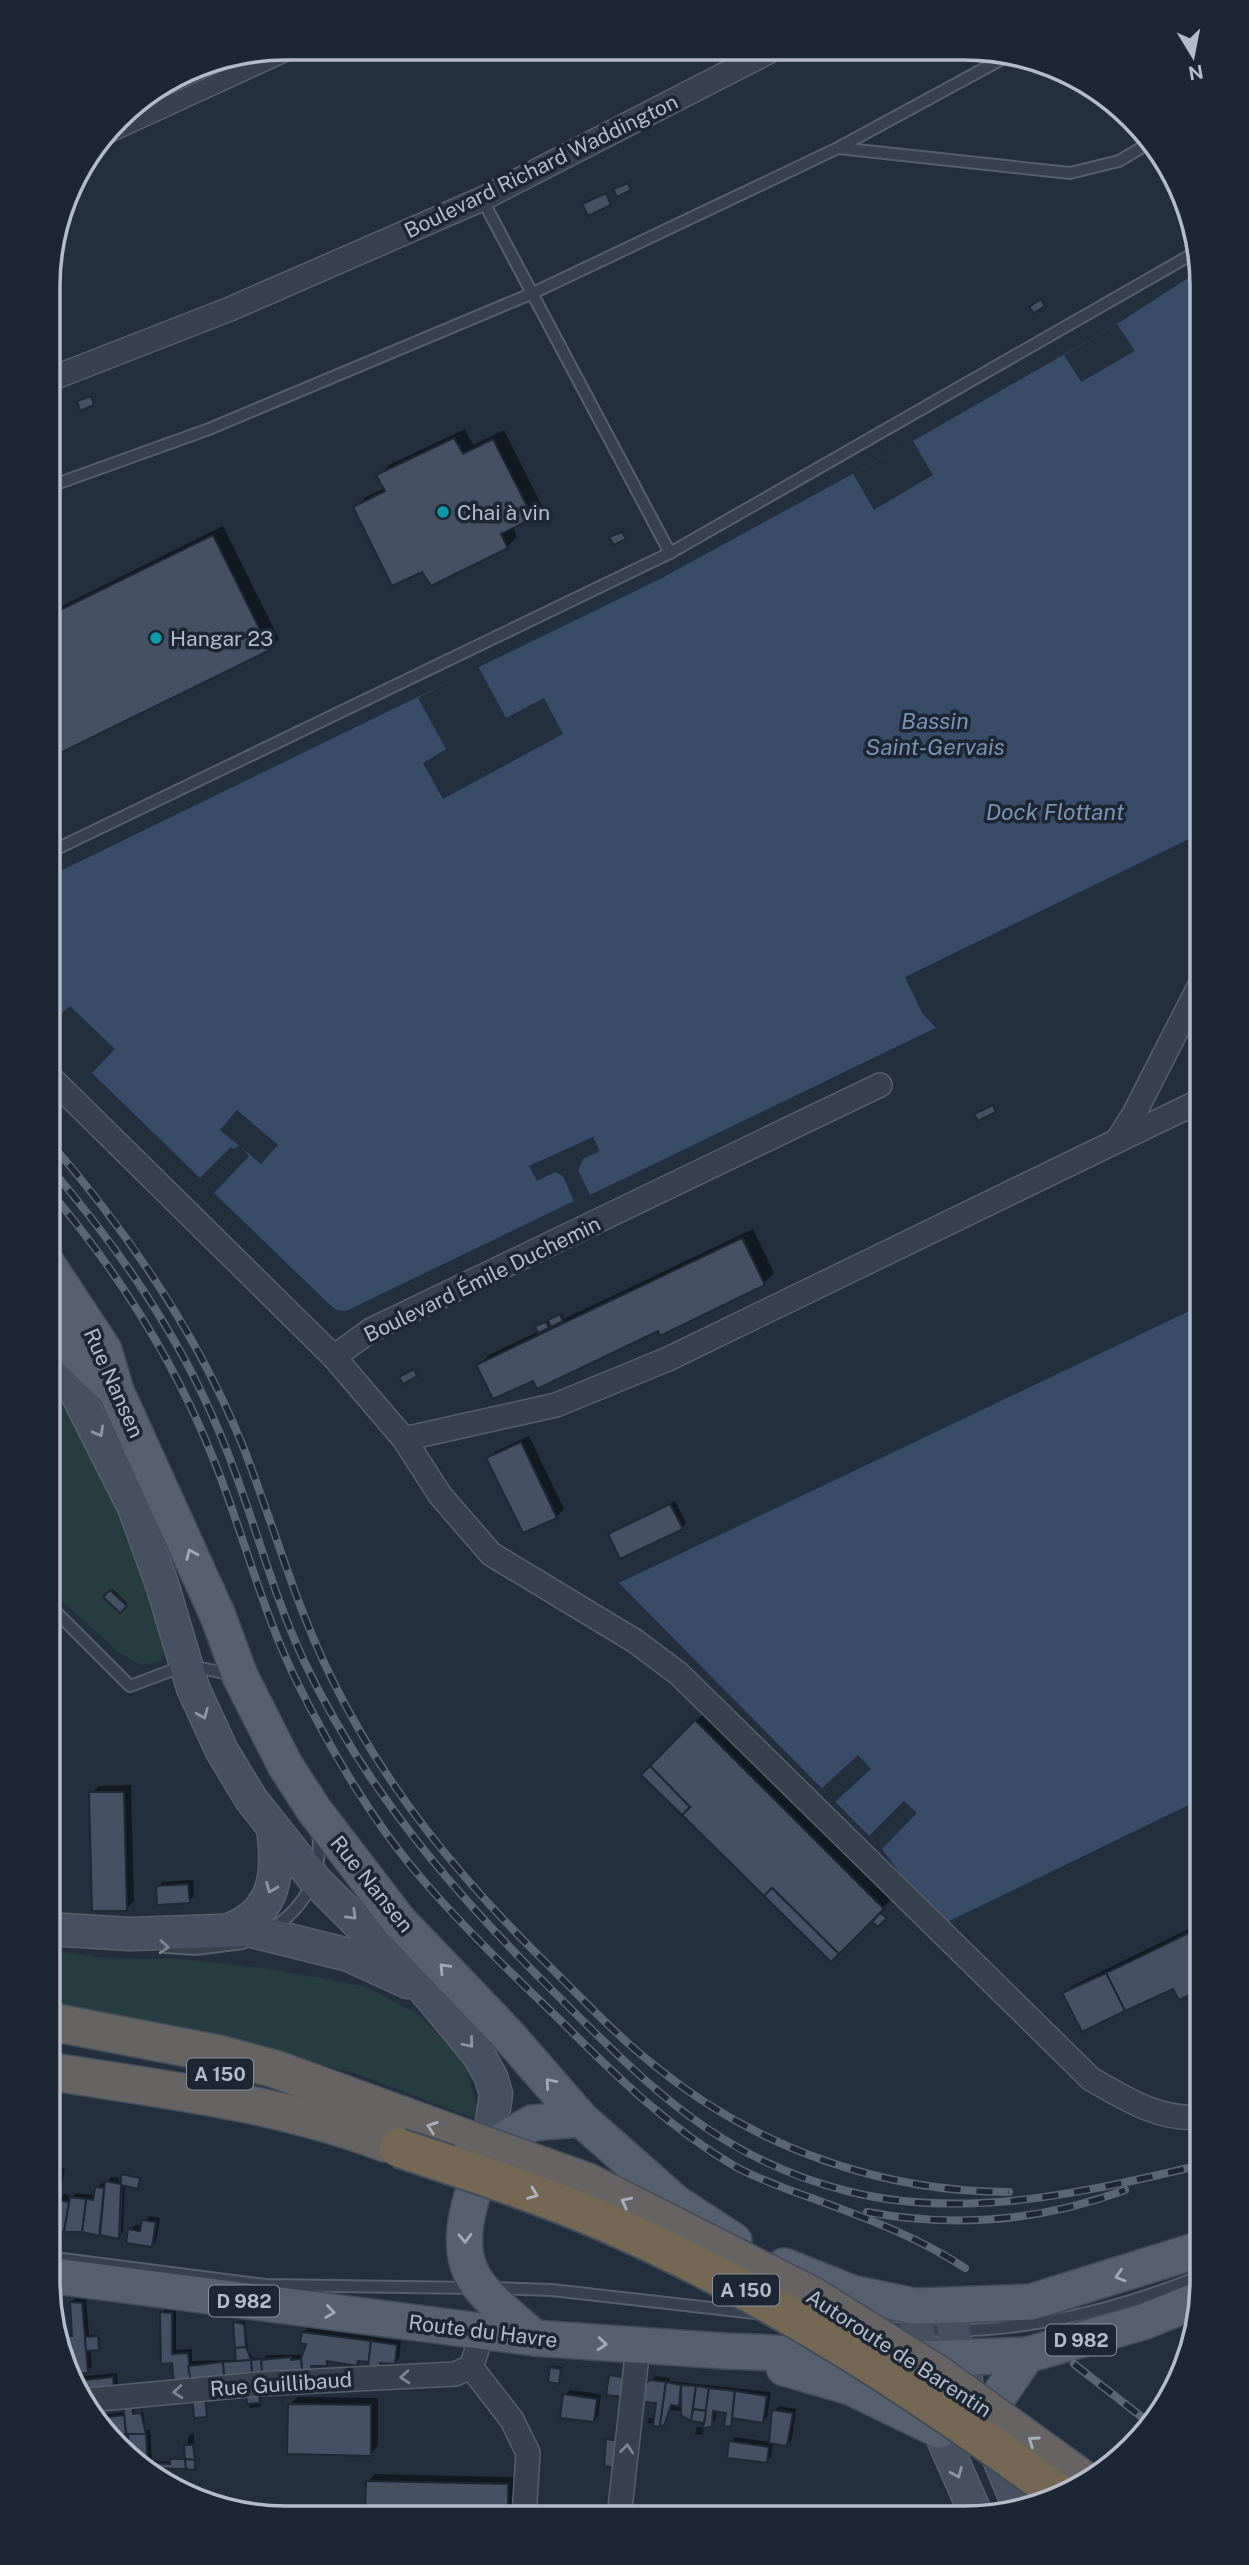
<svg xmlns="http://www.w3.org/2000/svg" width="1249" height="2565" viewBox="0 0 1249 2565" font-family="'Public Sans',sans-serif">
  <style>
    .green { fill: #263c3f }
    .water { fill: #394c67 }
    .pier { fill: #242f3e }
    .shadow { fill: #0007 }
    .building { fill: #455162; stroke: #1f2835; stroke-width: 2 }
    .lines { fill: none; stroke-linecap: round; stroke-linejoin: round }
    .service-casing { stroke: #565f6c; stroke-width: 14 }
    .pedestrian-casing { stroke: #565f6c; stroke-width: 21 }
    .minor-casing { stroke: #565f6c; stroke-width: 26 }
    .secondary-casing { stroke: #565f6c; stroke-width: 35 }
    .primary-casing { stroke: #414a57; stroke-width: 38 }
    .trunk-casing { stroke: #434c59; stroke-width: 40 }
    .service { stroke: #38414e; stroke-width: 10 }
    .pedestrian { stroke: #38414e; stroke-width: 18 }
    .minor { stroke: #38414e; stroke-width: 23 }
    .secondary { stroke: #465061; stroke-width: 32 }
    .primary { stroke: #56606e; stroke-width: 35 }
    .trunk { stroke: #656462; stroke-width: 37 }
    .rail-casing { stroke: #5a6575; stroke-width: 8 }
    .rail { stroke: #1d2633; stroke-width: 5; stroke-dasharray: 16; stroke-linecap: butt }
    .trunk-bridge-casing { stroke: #434c59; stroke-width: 40; stroke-linecap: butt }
    .motorway-bridge-casing { stroke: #434c59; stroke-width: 42; stroke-linecap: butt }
    .trunk-bridge { stroke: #656462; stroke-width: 37 }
    .motorway-bridge { stroke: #746855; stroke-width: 38 }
    .oneway { stroke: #8e96a5 }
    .oneway2 { stroke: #a1aab7 }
    .oneway3 { stroke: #7c8592 }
    .oneway4 { stroke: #a8afba }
    .oneway5 { stroke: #aeb4bd }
    .culture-dot { fill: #0f9aa8; stroke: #1d2633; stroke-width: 2.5 }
    .labels { text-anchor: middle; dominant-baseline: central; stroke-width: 7; stroke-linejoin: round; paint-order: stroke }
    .shield { fill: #1d2633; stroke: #878f9c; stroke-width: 2 }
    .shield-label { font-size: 19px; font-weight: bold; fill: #b4bcc9 }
    .street-label { font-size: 21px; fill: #b4bcc9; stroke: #1d2633 }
    .poi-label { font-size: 21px; fill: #b4bcc9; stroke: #1d2633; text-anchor: start }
    .water-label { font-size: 23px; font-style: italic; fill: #7c92b1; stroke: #1d2633 }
    .rim { fill: none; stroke: #b4bcc9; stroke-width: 3.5 }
  </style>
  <rect width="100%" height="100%" fill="#242f3e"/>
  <g class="green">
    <polygon points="47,1386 74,1402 119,1490 168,1637 161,1661 141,1665 117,1651 47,1587"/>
    <polygon points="47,1950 105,1958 180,1959 270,1969 364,1986 420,2015 465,2065 481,2121 355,2073 227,2042 47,2006"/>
  </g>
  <g class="water">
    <polygon points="1199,271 1202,899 590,1195 578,1171 583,1159 599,1151 593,1137 530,1166 537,1180 555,1172 563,1176 574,1201 346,1311 337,1310 328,1303 214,1193 249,1156 239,1145 234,1149 231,1147 200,1178 92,1073 115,1049 70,1006 48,1025 48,877 660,579 913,441 1117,324"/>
    <polygon points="1202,1305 1201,1799 939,1926 882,1849 619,1583"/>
  </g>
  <g class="pier">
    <polygon points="1117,324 1135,351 1081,382 1064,355"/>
    <polygon points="913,441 933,475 874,510 853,474"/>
    <polygon points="478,666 506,718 544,698 563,734 443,799 423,763 446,749 418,698"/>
    <polygon points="1191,838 1202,857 1202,899 937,1029 922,1013 905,977"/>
    <polygon points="237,1110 278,1145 261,1164 220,1130"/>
    <polygon points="593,1137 600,1151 583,1159 578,1170 590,1195 587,1196 574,1170 580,1156 595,1149 591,1141 534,1167 538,1176 555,1168 565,1173 577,1200 574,1201 563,1176 555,1172 537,1181 529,1166"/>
    <polygon points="858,1755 871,1769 835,1802 822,1788"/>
    <polygon points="904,1801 917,1813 882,1849 869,1836"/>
  </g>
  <g class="shadow">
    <polygon points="465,429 473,445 504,430 542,506 513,527 517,537 507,547 423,569 355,507 366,497 385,488 378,476 389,465"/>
    <polygon points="223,526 279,639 269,649 48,757 48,613"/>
    <polygon points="753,1229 774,1273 764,1283 533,1379 478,1366 489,1355 539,1331 539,1325 552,1319 562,1314 564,1319"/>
    <polygon points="529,1436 564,1509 556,1517 523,1531 489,1458 496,1451"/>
    <polygon points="675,1501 686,1523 682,1528 610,1534"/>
    <polygon points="113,1589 127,1603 120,1611 105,1597"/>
    <polygon points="706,1711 893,1898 831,1960 643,1775"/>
    <polygon points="131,1785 134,1901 126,1909 91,1793 99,1786"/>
    <polygon points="193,1880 194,1896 189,1901 158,1887 163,1882"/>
    <polygon points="1201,1923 1201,1988 1180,1998 1174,1986 1064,1994 1072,1986"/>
    <polygon points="56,2166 65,2168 59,2199 64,2194 73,2196 76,2193 95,2195 101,2183 106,2184 111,2177 119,2178 117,2234 121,2234 123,2175 141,2177 137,2187 125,2184 123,2232 118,2237 47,2227 47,2186 51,2170"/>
    <polygon points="149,2216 160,2218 156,2241 152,2246 130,2230 135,2225 143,2226"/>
    <polygon points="76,2298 86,2299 89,2335 99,2335 100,2347 90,2349 92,2366 87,2371 71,2373 60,2356 56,2334 58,2343 66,2342 66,2337 74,2332 71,2302"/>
    <polygon points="167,2308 176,2309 176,2350 192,2349 192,2361 238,2360 236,2321 245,2322 248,2351 253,2358 262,2358 262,2360 267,2355 305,2355 309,2343 303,2332 308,2328 401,2341 399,2358 395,2363 382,2361 379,2364 361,2360 356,2364 331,2360 326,2365 315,2364 310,2369 175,2381 162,2312"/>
    <polygon points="553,2366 562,2367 558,2382 551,2368"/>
    <polygon points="117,2373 118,2383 113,2388 83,2391 74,2377"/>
    <polygon points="656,2376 670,2378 669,2381 771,2392 767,2417 763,2421 735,2417 730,2425 728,2412 717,2410 716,2419 711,2424 686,2419 687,2415 682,2411 670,2410 664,2424 647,2423 649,2418 656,2419 658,2402 646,2385"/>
    <polygon points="260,2387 261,2406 250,2408 247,2391"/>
    <polygon points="570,2390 601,2394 598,2416 594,2421 565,2395"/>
    <polygon points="298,2397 378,2398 378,2446 370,2454 290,2404"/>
    <polygon points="133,2401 135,2413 143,2412 146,2430 150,2430 152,2461 172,2462 173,2458 187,2458 188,2437 194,2433 194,2468 152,2466 151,2474 130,2460 132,2432 112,2434 99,2415 125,2412"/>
    <polygon points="779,2406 796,2409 792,2439 787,2444 773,2442 771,2457 766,2461 731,2442 735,2437 771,2442 774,2411"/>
    <polygon points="697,2427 704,2428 702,2435 695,2434"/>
    <polygon points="375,2474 515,2477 515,2507 507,2515 368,2482"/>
  </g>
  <g class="building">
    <polygon points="628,183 631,190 617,197 613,189"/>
    <polygon points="606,193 611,205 588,216 582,204"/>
    <polygon points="1041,299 1045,306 1034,313 1029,307"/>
    <polygon points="91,396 94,405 80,411 77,401"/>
    <polygon points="454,438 463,454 493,439 533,518 501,534 508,548 431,586 422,572 392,586 353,507 385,491 376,475"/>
    <polygon points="622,532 626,539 614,545 609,537"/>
    <polygon points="213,535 270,650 48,759 48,616"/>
    <polygon points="993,1105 996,1112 978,1121 974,1114"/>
    <polygon points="742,1238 765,1285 660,1336 658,1331 537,1389 533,1381 493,1399 476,1365"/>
    <polygon points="560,1314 563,1321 551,1327 548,1320"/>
    <polygon points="546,1322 549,1328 538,1333 535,1326"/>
    <polygon points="414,1369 417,1376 403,1384 399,1377"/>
    <polygon points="521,1442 557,1518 523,1533 486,1458"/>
    <polygon points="670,1504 683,1529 620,1559 608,1534"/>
    <polygon points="110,1590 127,1606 120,1613 103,1597"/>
    <polygon points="695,1720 884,1909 839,1954 772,1888 764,1896 682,1815 690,1807 650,1766"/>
    <polygon points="650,1766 690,1807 682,1815 641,1775"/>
    <polygon points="89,1792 124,1792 127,1911 92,1911"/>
    <polygon points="188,1884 190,1903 157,1905 156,1886"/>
    <polygon points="772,1888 839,1954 831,1962 764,1896"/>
    <polygon points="880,1913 887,1918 878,1927 872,1922"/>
    <polygon points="1201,1927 1201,1990 1179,2000 1173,1989 1125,2011 1106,1973"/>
    <polygon points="1106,1973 1125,2011 1082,2032 1062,1993"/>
    <polygon points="49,2170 61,2172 56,2200 69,2202 64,2232 47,2229"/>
    <polygon points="121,2174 140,2178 138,2189 121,2185"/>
    <polygon points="105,2181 121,2184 119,2239 100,2235"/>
    <polygon points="95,2187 104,2188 99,2236 82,2232 86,2199 93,2200"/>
    <polygon points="70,2197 86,2199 82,2232 64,2232"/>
    <polygon points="142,2220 156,2222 152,2247 126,2243 128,2229 140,2231"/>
    <polygon points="70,2302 82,2303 88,2373 72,2374 60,2356 58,2347 64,2346 64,2336 72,2336"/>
    <polygon points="160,2312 172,2313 172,2354 188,2353 191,2382 174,2383 172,2363 161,2364"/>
    <polygon points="233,2322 244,2324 246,2347 235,2348"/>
    <polygon points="302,2332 371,2341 369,2362 358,2361 357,2366 327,2361 327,2366 311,2366 311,2371 302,2371 301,2359 306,2344 300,2343"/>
    <polygon points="98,2336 99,2350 86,2351 85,2337"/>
    <polygon points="371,2341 397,2345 395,2364 380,2363 380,2366 368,2367"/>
    <polygon points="246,2347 251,2360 236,2361 235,2348"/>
    <polygon points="291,2357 291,2360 301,2359 302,2371 262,2374 261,2360"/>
    <polygon points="261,2359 262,2374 252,2375 251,2360"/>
    <polygon points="251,2360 252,2375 224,2378 223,2362"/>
    <polygon points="223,2362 224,2378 191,2382 188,2366"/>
    <polygon points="550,2367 561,2369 559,2384 548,2382"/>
    <polygon points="609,2375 622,2377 626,2382 624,2397 606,2395"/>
    <polygon points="113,2377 114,2390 85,2393 76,2381"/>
    <polygon points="650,2380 666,2382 660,2427 653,2426 656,2403 642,2402 644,2385"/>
    <polygon points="666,2382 681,2385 679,2406 671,2405 664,2426 660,2425"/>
    <polygon points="681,2385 696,2386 691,2421 681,2415"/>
    <polygon points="696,2386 709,2388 706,2411 693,2409"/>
    <polygon points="259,2388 260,2403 247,2404 246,2390"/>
    <polygon points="709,2388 735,2391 731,2427 724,2426 726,2413 713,2411 712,2426 703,2429"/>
    <polygon points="735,2391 767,2396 763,2423 732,2418"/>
    <polygon points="563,2394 597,2399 594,2422 560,2418"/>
    <polygon points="205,2396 207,2417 194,2418 192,2397"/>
    <polygon points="123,2402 132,2402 133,2414 141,2413 146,2434 126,2434"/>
    <polygon points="288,2404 371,2405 371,2456 287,2454"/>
    <polygon points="693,2409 706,2411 704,2423 691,2421"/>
    <polygon points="772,2410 793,2413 787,2446 769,2443"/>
    <polygon points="124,2415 126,2434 113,2436 101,2418"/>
    <polygon points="128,2434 146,2434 148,2468 130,2460"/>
    <polygon points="606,2439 619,2441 616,2468 604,2466"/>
    <polygon points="729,2441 769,2447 767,2463 727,2458"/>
    <polygon points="184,2445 193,2445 195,2460 185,2459"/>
    <polygon points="170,2459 185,2459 186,2469 148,2468 148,2463 170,2464"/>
    <polygon points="185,2459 195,2460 195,2470 186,2469"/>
    <polygon points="366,2481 508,2484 508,2516 365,2515"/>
    <polygon points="547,2509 560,2509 560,2517 546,2517"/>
  </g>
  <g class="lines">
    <g class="service-casing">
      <g id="service">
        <polyline points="838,148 1070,173 1119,161 1146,145"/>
        <polyline points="482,199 670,553"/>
        <polyline points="48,487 209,429 533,293 838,148 1013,53"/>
        <polyline points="48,853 670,553 1196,252"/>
        <polyline points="47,1603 130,1686 186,1665 234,1675"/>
        <path d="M270,1930C306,1907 323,1874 318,1832"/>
        <polyline points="165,1947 196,1949 243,1943"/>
        <polyline points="47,2257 266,2285 473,2288"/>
        <polyline points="493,2288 552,2290 755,2313"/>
        <path d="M886,2327C996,2340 1100,2316 1201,2276"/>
      </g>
    </g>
    <g class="pedestrian-casing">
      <polyline id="pedestrian" points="107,134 296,47"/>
    </g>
    <g class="minor-casing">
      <g id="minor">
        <polyline points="48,380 230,309 482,199 772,50"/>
        <path d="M48,1075L334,1357L404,1439L440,1495L491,1554L635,1641L679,1674L1091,2079C1126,2099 1160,2121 1201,2117"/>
        <polyline points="1117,1141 1202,1100"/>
        <polyline points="334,1357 371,1330 880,1085"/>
        <polyline points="404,1439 556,1405 668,1359 1117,1141 1134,1114 1202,981"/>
        <polyline points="471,2367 512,2420 528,2453 524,2516"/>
        <polyline points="89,2400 258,2384 455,2374 471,2367 483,2332"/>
        <polyline points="619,2517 638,2347"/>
      </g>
    </g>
    <g class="secondary-casing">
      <g id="secondary">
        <polyline points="47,1357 75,1390 134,1507 162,1584 193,1688 222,1751 251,1799 315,1880 425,1990 478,2054 491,2077 496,2094 488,2149"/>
        <polyline points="47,1929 130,1934 248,1930 349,1955 408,1982"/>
        <path d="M231,1929C277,1911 279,1871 273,1829"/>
        <polyline points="951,2305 957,2357 966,2381"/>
        <polyline points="914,2306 928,2395 939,2430 977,2516"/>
        <polyline points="992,2442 1020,2509"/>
      </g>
    </g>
    <g class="primary-casing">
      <g id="primary">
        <polyline points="48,1265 104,1350 116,1391 218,1616 240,1676 285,1765 314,1810 399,1921 508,2035 581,2119 676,2203 734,2241"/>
        <polyline points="48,1325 111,1386"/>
        <polyline points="784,2266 852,2293 914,2306 951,2305 1031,2302 1201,2249"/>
        <polyline points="47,2275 534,2338 725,2351 921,2359 1027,2355 1143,2322 1200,2299"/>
        <path d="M534,2338C517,2322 497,2307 482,2289C446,2249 474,2192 488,2149L532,2123L581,2119"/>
        <polyline points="784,2368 850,2387 939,2430"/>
        <polyline points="982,2420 1027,2355"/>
      </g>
    </g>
    <g class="trunk-casing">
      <g id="trunk">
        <polyline points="47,2021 219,2054 275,2069 473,2141"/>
        <path d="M47,2071C160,2089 277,2102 385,2143"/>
      </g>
    </g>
    <use href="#service" class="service"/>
    <use href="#pedestrian" class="pedestrian"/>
    <use href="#minor" class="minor"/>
    <use href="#secondary" class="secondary"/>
    <use href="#primary" class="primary"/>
    <use href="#trunk" class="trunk"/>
    <g class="rail-casing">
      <g id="rail">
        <path d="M48,1140C128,1232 196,1331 242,1444C273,1522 294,1602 331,1677C384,1786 458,1876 543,1960C581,1997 617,2037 659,2069C757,2148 883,2192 1009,2192"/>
        <path d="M48,1165C116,1245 177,1331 218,1429C251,1505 269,1586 304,1661C366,1792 458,1898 561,1999C650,2088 720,2159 847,2191C964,2221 1087,2192 1201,2165"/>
        <path d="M48,1189C116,1269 174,1360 213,1458C244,1534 262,1613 299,1686C333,1754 372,1821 422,1879C465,1929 513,1975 561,2021C616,2076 669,2128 736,2167C764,2182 795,2192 825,2203C874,2221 921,2239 965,2268"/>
        <path d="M867,2212C954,2228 1042,2221 1125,2190"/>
        <polyline points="1074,2364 1152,2425"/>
      </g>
    </g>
    <use href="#rail" class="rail"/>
    <g class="trunk-bridge-casing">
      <polyline id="trunk-bridge" points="473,2141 588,2182 813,2296 939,2375 1087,2482"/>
    </g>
    <g class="motorway-bridge-casing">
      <path id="motorway-bridge" d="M399,2148C466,2170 533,2192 598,2219C764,2290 916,2388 1060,2495"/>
    </g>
    <use href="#trunk-bridge" class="trunk-bridge"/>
    <use href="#motorway-bridge" class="motorway-bridge"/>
  </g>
  <defs><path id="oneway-chevron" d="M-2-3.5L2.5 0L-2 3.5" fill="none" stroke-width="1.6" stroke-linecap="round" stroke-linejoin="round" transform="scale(1.75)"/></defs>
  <g class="oneway">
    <use href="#oneway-chevron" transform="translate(99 1432) rotate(61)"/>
    <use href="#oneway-chevron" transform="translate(203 1714) rotate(67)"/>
    <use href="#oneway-chevron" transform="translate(271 1888) rotate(112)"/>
    <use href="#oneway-chevron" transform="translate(352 1915) rotate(44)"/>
    <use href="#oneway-chevron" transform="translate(469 2043) rotate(50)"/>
    <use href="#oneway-chevron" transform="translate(957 2473) rotate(67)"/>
  </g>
  <g class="oneway2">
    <use href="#oneway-chevron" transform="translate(191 1554) rotate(-114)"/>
    <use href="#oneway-chevron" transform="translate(444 1968) rotate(-134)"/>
    <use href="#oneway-chevron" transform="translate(550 2083) rotate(-131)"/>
    <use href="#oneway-chevron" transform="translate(465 2238) rotate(88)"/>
    <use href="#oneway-chevron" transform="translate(1120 2276) rotate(163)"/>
    <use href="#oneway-chevron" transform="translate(330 2312) rotate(8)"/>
    <use href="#oneway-chevron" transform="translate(602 2344) rotate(5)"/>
  </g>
  <g class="oneway3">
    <use href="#oneway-chevron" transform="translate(164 1947) rotate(4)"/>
    <use href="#oneway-chevron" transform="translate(405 2377) rotate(177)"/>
    <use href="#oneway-chevron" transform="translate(178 2392) rotate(175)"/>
    <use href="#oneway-chevron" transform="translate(627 2449) rotate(-84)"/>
  </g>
  <g class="oneway4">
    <use href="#oneway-chevron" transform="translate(432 2127) rotate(-161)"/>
    <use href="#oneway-chevron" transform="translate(626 2202) rotate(-153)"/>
    <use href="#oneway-chevron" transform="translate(1033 2441) rotate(-145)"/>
  </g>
  <use class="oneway5" href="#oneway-chevron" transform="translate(533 2194) rotate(21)"/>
  <g class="culture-dot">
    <circle cx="443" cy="512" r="7"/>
    <circle cx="156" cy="638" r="7"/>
  </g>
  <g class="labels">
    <g class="shield">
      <rect x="187" y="2058.5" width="66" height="31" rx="5"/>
      <rect x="713" y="2274.5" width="66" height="31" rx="5"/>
      <rect x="209" y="2285.5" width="70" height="31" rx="5"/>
      <rect x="1046" y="2324.5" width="70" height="31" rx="5"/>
    </g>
    <g class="shield-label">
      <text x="220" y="2074">A 150</text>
      <text x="746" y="2290">A 150</text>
      <text x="244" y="2301">D 982</text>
      <text x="1081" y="2340">D 982</text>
    </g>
    <g class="street-label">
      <text transform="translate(541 166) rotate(-26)">Boulevard Richard Waddington</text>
      <text transform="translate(482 1279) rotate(-26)">Boulevard Émile Duchemin</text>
      <text transform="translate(114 1383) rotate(66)">Rue Nansen</text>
      <text transform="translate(372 1884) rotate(51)">Rue Nansen</text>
      <text transform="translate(483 2331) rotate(7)">Route du Havre</text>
      <text transform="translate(899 2353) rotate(33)">Autoroute de Barentin</text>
      <text transform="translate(281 2384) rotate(-4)">Rue Guillibaud</text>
    </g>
    <g class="poi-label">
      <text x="457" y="512">Chai à vin</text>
      <text x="170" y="638">Hangar 23</text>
    </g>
    <g class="water-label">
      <text x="935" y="720">Bassin<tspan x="935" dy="26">Saint-Gervais</tspan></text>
      <text x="1055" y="811">Dock Flottant</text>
    </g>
  </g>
  <path d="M0 0H1249V2565H0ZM286 60H964A226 226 0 0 1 1190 286V2280A226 226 0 0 1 964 2506H286A226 226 0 0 1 60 2280V286A226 226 0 0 1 286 60Z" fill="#1d2633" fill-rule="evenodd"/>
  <path class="rim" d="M286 60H964A226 226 0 0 1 1190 286V2280A226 226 0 0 1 964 2506H286A226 226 0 0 1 60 2280V286A226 226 0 0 1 286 60Z"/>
  <g transform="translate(1193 56) rotate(170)" stroke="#1d2633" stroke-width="5" paint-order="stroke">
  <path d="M0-5L12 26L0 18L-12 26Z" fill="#b4bcc9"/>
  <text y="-10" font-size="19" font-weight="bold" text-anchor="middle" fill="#b4bcc9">N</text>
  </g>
</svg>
